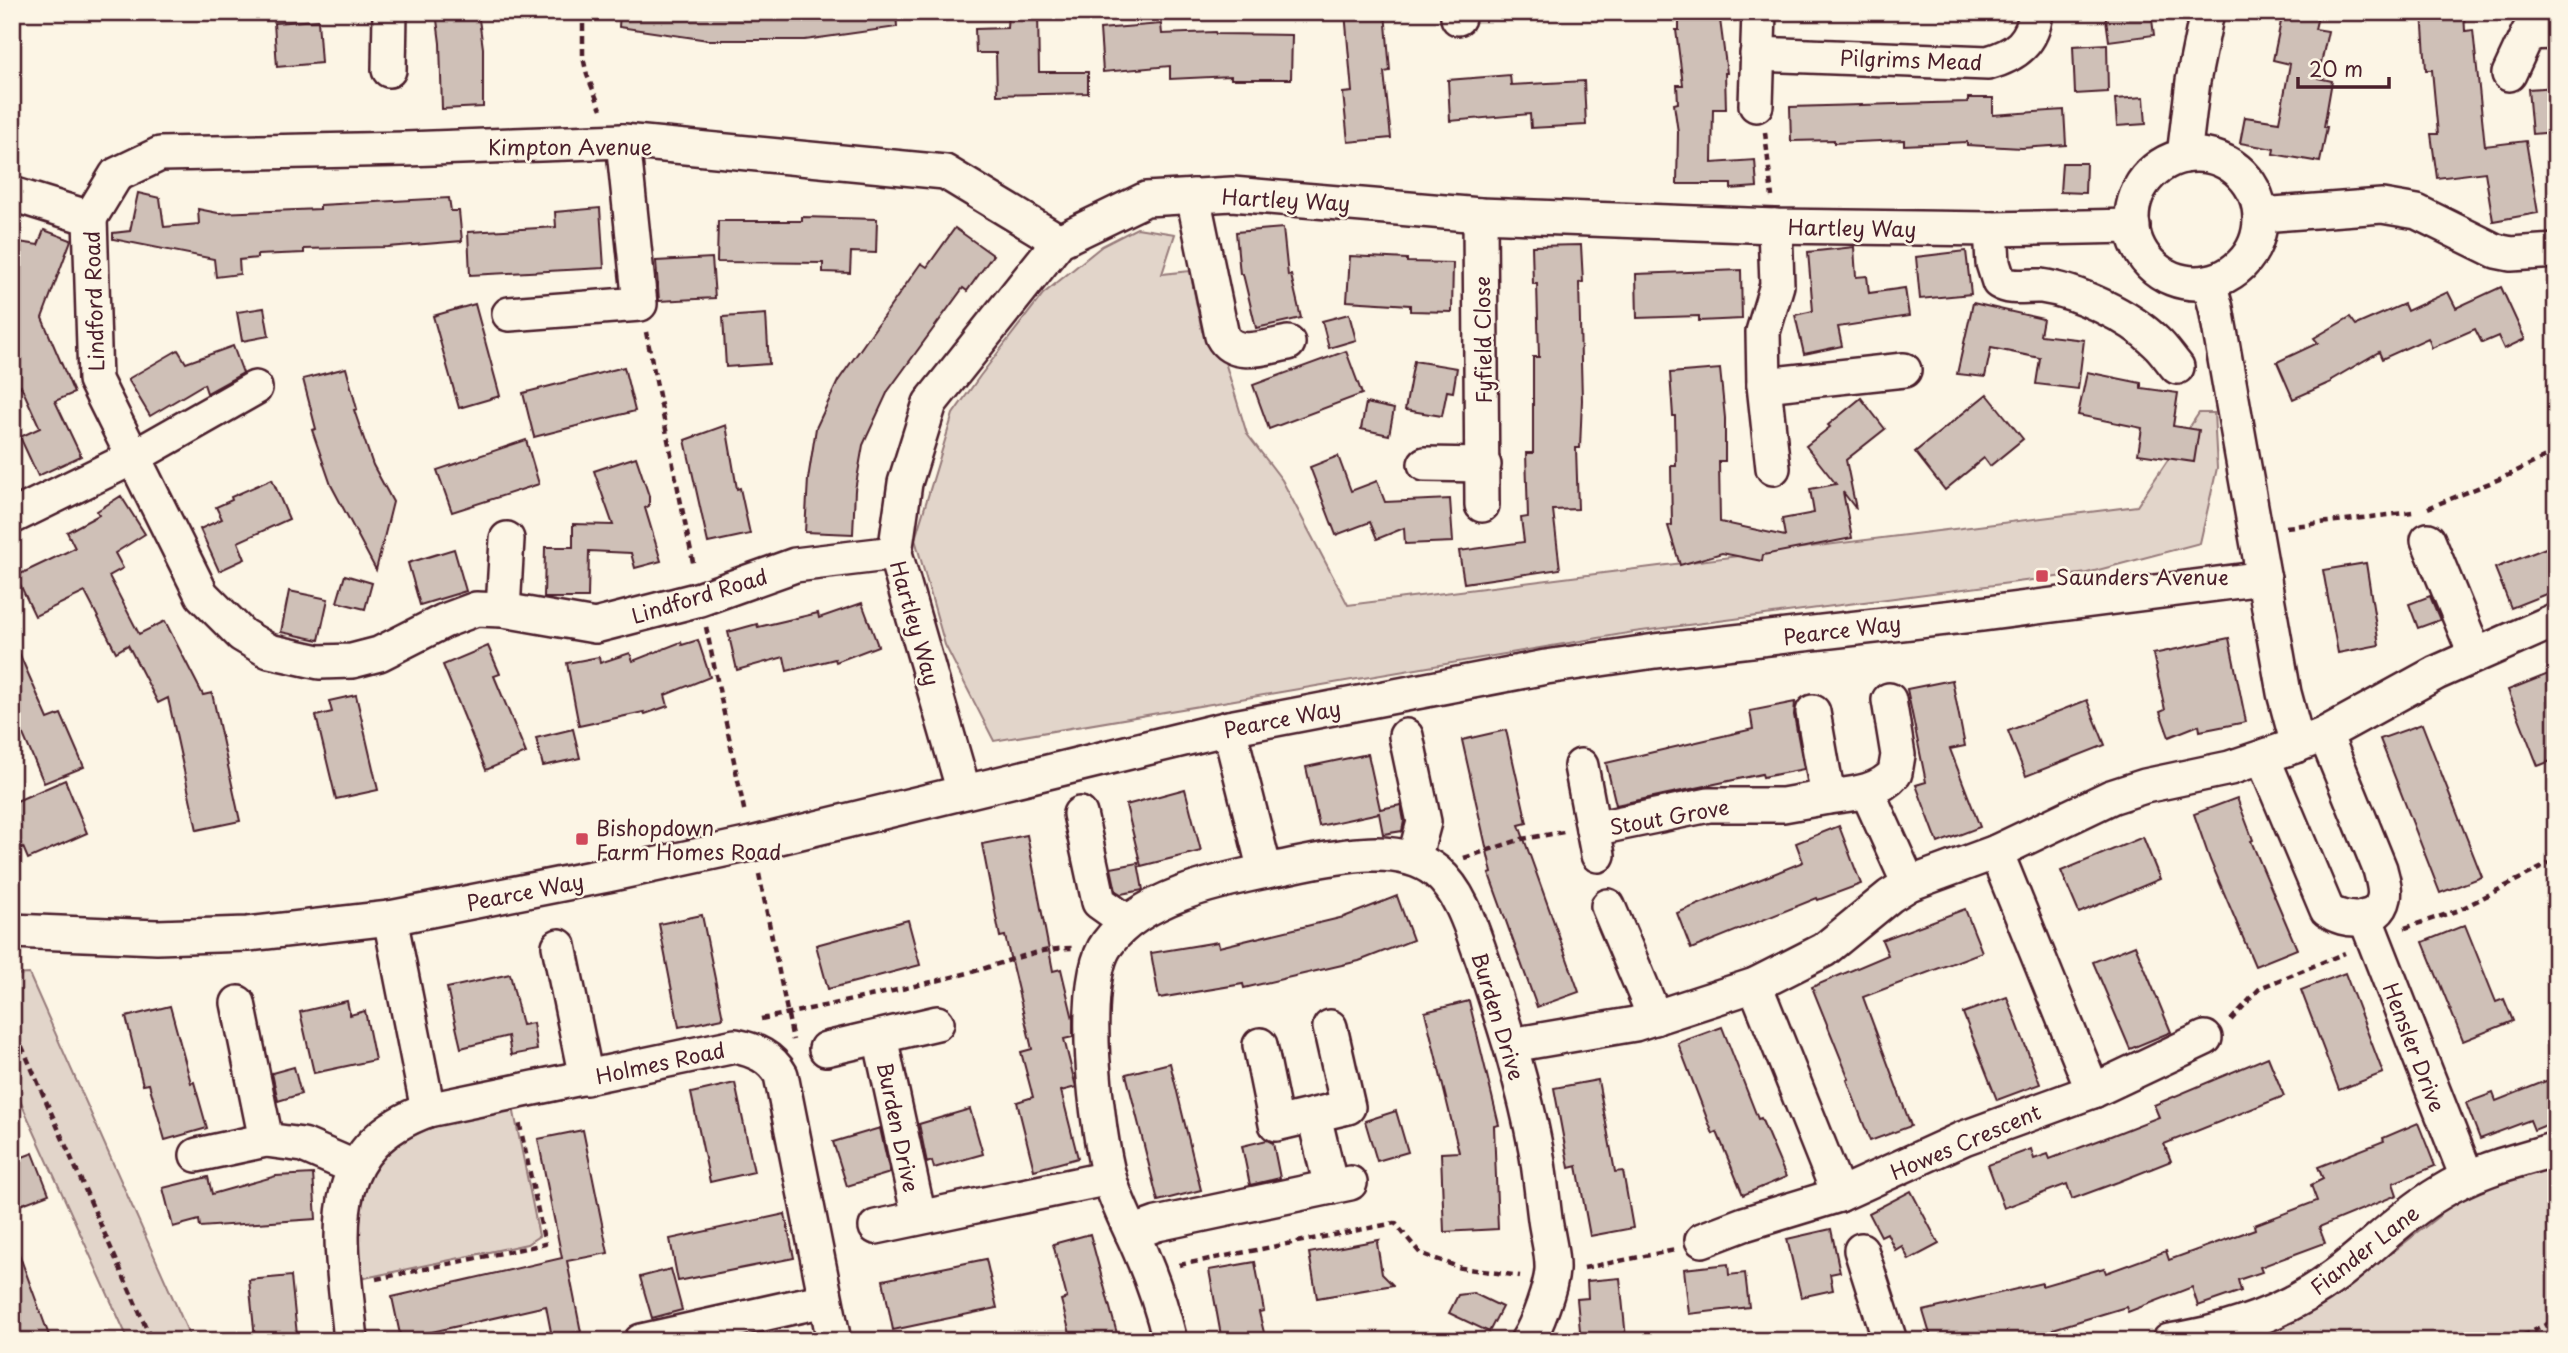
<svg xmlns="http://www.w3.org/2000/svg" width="2568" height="1353" viewBox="0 0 2568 1353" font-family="'Playpen Sans',sans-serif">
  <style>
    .green { fill: #e2d5ca; stroke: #967a7a; stroke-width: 2 }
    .building { fill: #cfc0b7; stroke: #4a1f2b; stroke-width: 2 }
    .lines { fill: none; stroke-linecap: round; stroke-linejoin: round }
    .minor-casing { stroke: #4a1f2b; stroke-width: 38 }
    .path { stroke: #4a1f2b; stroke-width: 4.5; stroke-dasharray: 7 5; stroke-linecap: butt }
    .minor { stroke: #fcf5e5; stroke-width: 33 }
    .poi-dot { fill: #d1495b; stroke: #fcf5e5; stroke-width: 2.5 }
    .labels { text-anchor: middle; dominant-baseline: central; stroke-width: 5; stroke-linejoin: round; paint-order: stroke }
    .street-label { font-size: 21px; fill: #4a1f2b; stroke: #fcf5e5 }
    .poi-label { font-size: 21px; fill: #4a1f2b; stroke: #fcf5e5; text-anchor: start }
  </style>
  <rect width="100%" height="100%" fill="#fcf5e5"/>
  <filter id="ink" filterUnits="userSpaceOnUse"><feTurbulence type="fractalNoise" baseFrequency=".0143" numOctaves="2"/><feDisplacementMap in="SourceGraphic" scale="14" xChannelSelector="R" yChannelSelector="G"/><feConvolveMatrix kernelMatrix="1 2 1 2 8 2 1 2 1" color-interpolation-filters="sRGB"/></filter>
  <g filter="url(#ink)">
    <g class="green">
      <polygon points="1137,228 1175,234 1162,274 1190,271 1202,331 1225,362 1247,434 1282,480 1348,605 2137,506 2199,413 2214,413 2217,468 2200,543 2087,573 1634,632 994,741 945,645 915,539 953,414 980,376 1043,294 1102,246"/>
      <polygon points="29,974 192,1341 129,1341 12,1083 12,975"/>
      <path d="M513,1107L539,1236L527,1244L360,1279C360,1259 357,1239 359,1220C364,1133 445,1122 513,1107Z"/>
      <polygon points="2556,1163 2556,1341 2224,1341 2381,1249 2393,1252 2439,1216 2442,1200"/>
    </g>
    <g class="building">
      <polygon points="436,12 478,12 483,48 483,107 442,109 440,43"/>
      <polygon points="620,12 896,12 897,27 805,40 708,40 619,27"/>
      <polygon points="1008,12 1038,12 1039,72 1088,72 1088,93 997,95 996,53 976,53 975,29 1007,28"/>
      <polygon points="1345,12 1385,12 1390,71 1384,72 1391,138 1348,142 1343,93 1352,92"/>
      <polygon points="1679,12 1719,12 1727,73 1725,73 1726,109 1713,109 1712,163 1755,160 1757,187 1731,189 1731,184 1677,184 1678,132 1674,104 1678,103 1677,85 1683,85 1676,30 1679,30"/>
      <polygon points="2105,12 2151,12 2154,35 2109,41"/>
      <polygon points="2283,12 2319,12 2315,29 2328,31 2318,78 2332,81 2324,127 2327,127 2320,162 2273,154 2274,149 2240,143 2245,117 2279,122 2290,64 2273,60"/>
      <polygon points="2422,12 2464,12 2465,31 2473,30 2485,146 2526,141 2538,213 2493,221 2485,172 2437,178 2431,134 2438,134 2432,70 2426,70"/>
      <polygon points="318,20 321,63 277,67 274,23"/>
      <polygon points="1161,24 1162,34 1215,32 1216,34 1292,35 1291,79 1231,79 1231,76 1170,79 1170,66 1103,72 1100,29"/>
      <polygon points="2107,44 2108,92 2075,94 2073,46"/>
      <polygon points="1510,75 1511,85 1584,81 1586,125 1531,128 1530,114 1450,121 1448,80"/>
      <polygon points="2556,87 2556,132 2532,134 2528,89"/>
      <polygon points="2144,97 2146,124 2117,126 2115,99"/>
      <polygon points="1968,98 1993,98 1993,115 2064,110 2066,145 2022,148 1967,145 1967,142 1904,145 1904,140 1834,143 1834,140 1791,141 1790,107 1968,102"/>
      <polygon points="2062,163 2086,163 2085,193 2060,192"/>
      <polygon points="138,193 160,198 164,227 199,224 198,209 218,213 320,209 320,205 449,198 451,211 459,211 462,241 388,247 304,249 304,253 257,255 257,258 239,260 240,274 216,277 214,259 113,239 113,233 130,231"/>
      <polygon points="600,208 604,268 470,275 468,232 556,227 555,212"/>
      <polygon points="802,217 877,219 876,253 851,252 850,273 823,272 823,263 717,262 718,221 802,221"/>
      <polygon points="955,228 993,255 967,291 963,288 888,391 863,445 855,490 853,534 805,532 808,479 816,428 838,381 921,263 927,267"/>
      <polygon points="1283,228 1288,276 1291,275 1301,318 1256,328 1243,274 1240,274 1236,232"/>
      <polygon points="44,230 71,240 42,318 74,393 55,401 81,456 38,476 20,437 40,428 21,386 12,389 12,241 38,245"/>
      <polygon points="1581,245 1583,282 1579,283 1582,400 1580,448 1576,448 1578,509 1553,510 1560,569 1464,583 1459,551 1524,542 1521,518 1528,517 1526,453 1533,453 1533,357 1539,357 1537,284 1533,284 1532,246"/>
      <polygon points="1854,247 1856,277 1867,276 1869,293 1905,288 1909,316 1838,327 1842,346 1804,354 1795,315 1813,311 1808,252"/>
      <polygon points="1966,251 1971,294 1920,299 1916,257"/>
      <polygon points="1350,256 1407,259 1407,262 1453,263 1452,312 1410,311 1410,305 1347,301"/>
      <polygon points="712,258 715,298 659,301 656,261"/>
      <polygon points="1741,270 1742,319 1699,321 1699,316 1637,318 1636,274"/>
      <polygon points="2501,287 2525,339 2504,349 2498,336 2482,343 2475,329 2432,348 2428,338 2382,359 2379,352 2331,380 2331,382 2293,399 2277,362 2318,343 2314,338 2350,317 2356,325 2404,304 2407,311 2448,292 2456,308"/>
      <polygon points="1973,303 2043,319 2040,335 2084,340 2078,389 2036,384 2040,358 1991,348 1985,377 1957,374"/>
      <polygon points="475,304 500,396 459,408 433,316"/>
      <polygon points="264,308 269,336 242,341 237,312"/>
      <polygon points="766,314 769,364 726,367 723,317"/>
      <polygon points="1349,314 1356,340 1329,348 1322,321"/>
      <polygon points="233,346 243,373 207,393 204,384 150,416 128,379 178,350 186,363"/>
      <polygon points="1346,351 1362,394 1269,429 1253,385"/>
      <polygon points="1414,361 1457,368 1453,392 1447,391 1442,416 1405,410"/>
      <polygon points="624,367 635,411 534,437 523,393"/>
      <polygon points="346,368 357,409 354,410 373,465 393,502 376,570 331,485 312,430 316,429 303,379"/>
      <polygon points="1720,369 1725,418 1725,461 1719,461 1720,522 1785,536 1782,519 1814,513 1810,489 1836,484 1806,446 1830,427 1828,425 1861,398 1885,429 1846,460 1856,509 1843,492 1852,538 1763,555 1762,561 1722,553 1680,565 1668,526 1672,525 1671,466 1676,466 1675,416 1673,416 1670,373"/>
      <polygon points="2087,372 2141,383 2141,388 2178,393 2173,426 2199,430 2194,462 2138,454 2142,428 2078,415"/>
      <polygon points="1987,394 2023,439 1990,466 1984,458 1945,490 1915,452"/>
      <polygon points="1366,403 1394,409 1389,435 1361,429"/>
      <polygon points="726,425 737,489 740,488 750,534 708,543 685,440"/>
      <polygon points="526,440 539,484 452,512 437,470"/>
      <polygon points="1338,456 1351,491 1377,481 1385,502 1450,499 1453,542 1405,544 1404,528 1377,539 1370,522 1336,535 1310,467"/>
      <polygon points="636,457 649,496 649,506 645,508 661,561 635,568 631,553 589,551 588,598 544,598 545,547 573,547 573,524 613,525 594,471"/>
      <polygon points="272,479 289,519 238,542 245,559 219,571 200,529 222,519 216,507 232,500 231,497"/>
      <polygon points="121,496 145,534 115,553 123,568 109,576 139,634 165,621 203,695 212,693 240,821 197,830 168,698 158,703 128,645 116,652 85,592 35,616 16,576 75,548 67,532 99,515 97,511"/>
      <polygon points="2556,544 2556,590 2511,608 2495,568"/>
      <polygon points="454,549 466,591 420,605 408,563"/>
      <polygon points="2366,563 2379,645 2338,653 2323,570"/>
      <polygon points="345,575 372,583 365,609 337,602"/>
      <polygon points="289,591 328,599 319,640 281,632"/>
      <polygon points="2430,596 2440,620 2418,628 2409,604"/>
      <polygon points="862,603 878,646 836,662 835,659 787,671 784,657 737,670 728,632 757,624 758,627 818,613 819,618"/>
      <polygon points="12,637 48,719 61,714 84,767 44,783 19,725 12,728"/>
      <polygon points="2229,638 2246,722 2200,731 2199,725 2169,737 2160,712 2165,710 2153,654"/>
      <polygon points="698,640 710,677 665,695 668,706 645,714 644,712 579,726 567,663 599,657 600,663 630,653 633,661 681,642 682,645"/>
      <polygon points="488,646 500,674 494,676 526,753 486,770 443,665"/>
      <polygon points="2556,671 2556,759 2538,766 2508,690"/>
      <polygon points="1952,680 1965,746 1950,749 1980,827 1938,843 1916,785 1926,782 1907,689"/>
      <polygon points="356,695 378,790 336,799 316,716 332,712 329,701"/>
      <polygon points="2087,700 2105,745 2026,776 2008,731"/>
      <polygon points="1795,702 1794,715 1804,769 1763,777 1762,774 1616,805 1606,763 1753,729 1750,711"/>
      <polygon points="2422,724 2482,877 2440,893 2380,739"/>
      <polygon points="573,729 580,758 543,766 536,738"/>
      <polygon points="1506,730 1527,823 1519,825 1579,992 1537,1007 1489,874 1492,873 1462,740"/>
      <polygon points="1368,754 1380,809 1401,805 1404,821 1402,831 1383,834 1379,813 1319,826 1306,767"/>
      <polygon points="65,780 87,833 28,859 23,847 12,851 12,803"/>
      <polygon points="1185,789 1201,851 1141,866 1126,805"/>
      <polygon points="2237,798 2253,840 2251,841 2297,949 2255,966 2210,860 2194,814"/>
      <polygon points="1839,826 1861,884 1818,900 1817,898 1691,949 1677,913 1803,862 1796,843"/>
      <polygon points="1027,835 1053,971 1061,969 1073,1019 1073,1037 1064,1039 1076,1087 1061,1091 1078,1158 1034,1170 1017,1102 1033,1097 1021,1052 1032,1049 1005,936 1000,937 982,844"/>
      <polygon points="2143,837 2160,879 2079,913 2061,871"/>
      <polygon points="1138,863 1143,890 1121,894 1116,891 1111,868"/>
      <polygon points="1397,896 1413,940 1359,961 1244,988 1243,984 1159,998 1151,953 1218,942 1219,947 1344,917"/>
      <polygon points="1965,909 1982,952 1863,997 1911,1126 1870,1141 1847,1080 1849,1079 1812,987 1888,955 1882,940"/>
      <polygon points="702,915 723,1018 679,1027 659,924"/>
      <polygon points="908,920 920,965 828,989 816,945"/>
      <polygon points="2465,925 2496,1002 2504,999 2513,1021 2463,1041 2423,942"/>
      <polygon points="2135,945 2171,1032 2130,1049 2093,962"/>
      <polygon points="2345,973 2383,1073 2339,1090 2301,990"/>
      <polygon points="510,974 522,1025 533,1023 537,1050 511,1055 508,1036 461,1048 447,988"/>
      <polygon points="2007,997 2040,1084 1997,1100 1963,1013"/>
      <polygon points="347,1001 350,1015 365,1011 375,1060 314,1073 300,1012"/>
      <polygon points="1469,1001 1499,1125 1494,1126 1498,1229 1444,1232 1441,1153 1459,1152 1425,1012"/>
      <polygon points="170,1006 191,1083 194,1082 207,1128 165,1140 149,1084 143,1085 126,1017"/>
      <polygon points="1722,1027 1758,1119 1761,1118 1786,1177 1743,1195 1717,1132 1713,1134 1678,1043"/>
      <polygon points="2268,1057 2284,1096 2164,1144 2171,1161 2118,1182 2072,1199 2067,1184 2004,1208 1988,1165 2031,1149 2034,1159 2048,1154 2050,1159 2108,1137 2159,1117 2154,1105"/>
      <polygon points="1170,1063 1201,1190 1158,1201 1126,1074"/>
      <polygon points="294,1067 301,1094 278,1101 272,1073"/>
      <polygon points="2556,1077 2556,1121 2534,1130 2530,1120 2480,1139 2466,1103 2493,1093 2496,1101"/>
      <polygon points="1598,1080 1615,1172 1623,1171 1633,1228 1590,1236 1577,1166 1569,1168 1554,1088"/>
      <polygon points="735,1083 754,1172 710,1182 691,1093"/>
      <polygon points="970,1109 983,1154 934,1168 932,1161 927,1163 919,1124"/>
      <polygon points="1396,1111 1408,1152 1377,1161 1365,1121"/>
      <polygon points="2418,1123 2435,1166 2393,1183 2397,1195 2319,1227 2325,1243 2260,1267 2262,1272 2238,1280 2241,1291 2198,1306 2192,1287 2128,1312 2126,1307 2053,1329 2054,1333 2023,1341 1997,1341 1995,1334 1973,1341 1932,1341 1923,1311 2042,1283 2042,1286 2104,1268 2106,1273 2166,1251 2169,1260 2255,1229 2254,1225 2317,1201 2311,1185 2323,1179 2318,1167 2384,1141 2383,1138"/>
      <polygon points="880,1128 890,1173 847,1186 833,1142"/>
      <polygon points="583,1130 608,1253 567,1261 581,1332 552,1337 546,1306 401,1339 392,1297 562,1258 538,1139"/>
      <polygon points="1267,1140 1273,1143 1280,1178 1250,1185 1242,1146"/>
      <polygon points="33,1153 49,1194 12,1208 12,1161"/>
      <polygon points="313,1174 316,1219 200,1227 199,1220 173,1227 163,1188 208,1177 212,1194 276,1176"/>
      <polygon points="1911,1191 1939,1244 1909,1260 1902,1246 1895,1250 1887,1233 1881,1236 1869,1213"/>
      <polygon points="785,1214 794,1258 678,1281 670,1239"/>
      <polygon points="1831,1229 1840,1272 1830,1274 1833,1290 1801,1297 1787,1239"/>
      <polygon points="1090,1234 1119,1341 1072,1341 1061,1300 1067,1298 1053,1244"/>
      <polygon points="1379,1240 1377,1243 1382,1274 1393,1285 1317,1298 1309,1253"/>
      <polygon points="15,1243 51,1341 12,1341 12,1244"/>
      <polygon points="986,1259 997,1308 893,1330 883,1280"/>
      <polygon points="1255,1262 1264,1311 1259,1312 1266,1341 1222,1341 1209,1270"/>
      <polygon points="1728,1264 1729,1275 1745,1273 1749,1307 1689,1314 1684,1269"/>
      <polygon points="671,1269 682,1310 652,1318 640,1277"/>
      <polygon points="291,1276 297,1335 255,1339 249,1280"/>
      <polygon points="1620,1278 1626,1338 1581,1341 1577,1299 1588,1298 1587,1281"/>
      <polygon points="1473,1293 1502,1307 1489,1332 1449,1313 1458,1295"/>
    </g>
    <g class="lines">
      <g class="minor-casing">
        <g id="minor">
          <polyline points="1458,18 1458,12"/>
          <path d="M1757,54L1988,63C2016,55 2033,42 2036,12"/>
          <polyline points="389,70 390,12"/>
          <polyline points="2509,74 2528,33 2556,32"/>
          <polyline points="1756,105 1759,12"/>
          <circle cx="2196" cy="219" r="64"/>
          <polyline points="2184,156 2193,81 2207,12"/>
          <polyline points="12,194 90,218"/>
          <path d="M1193,196L1222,336C1234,359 1267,347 1288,343"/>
          <polyline points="1480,215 1482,505"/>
          <polyline points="2261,215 2382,206 2417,212 2496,251 2511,254 2556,251"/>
          <polyline points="90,218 95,380 202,595 242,635 269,651 319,662 352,661 379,654 444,621 476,609 503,610 595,626 700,599 795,565 895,553"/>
          <polyline points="90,218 116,175 160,154 406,149 623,141 945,172 1059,241"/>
          <path d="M1991,229L1993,263L1999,282C2012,290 2026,285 2041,286C2077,291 2130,316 2156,342C2164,349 2170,359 2177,367"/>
          <polyline points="2209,282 2216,308 2284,693 2298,745"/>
          <polyline points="509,314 640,304 623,141"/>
          <polyline points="1764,385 1904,370"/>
          <polyline points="1425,464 1484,465"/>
          <polyline points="1773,468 1764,385 1763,332 1777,285 1775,226"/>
          <polyline points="12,517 132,458 255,388"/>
          <polyline points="2428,540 2475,654"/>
          <polyline points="503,610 507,539"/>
          <path d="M1813,712L1828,797C1852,794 1878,793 1895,773L1898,755L1889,700"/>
          <polyline points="1229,728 1265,871"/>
          <polyline points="1406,736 1424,822 1414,859"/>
          <path d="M2263,758L2327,910C2344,923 2379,924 2384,898C2386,889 2382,878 2380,869L2325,734"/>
          <polyline points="1581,766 1598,855"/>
          <polyline points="1867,791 1909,884"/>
          <polyline points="964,792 895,553 905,483 930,403 1059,241 1146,199 1232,194 1480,215 1775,226 1991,229 2133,226"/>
          <polyline points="1080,814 1099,902 1127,922"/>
          <polyline points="1593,829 1709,805 1783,805 1828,797"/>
          <polyline points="1608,906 1655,1018"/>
          <polyline points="2365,917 2467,1177"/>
          <polyline points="390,918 428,1110"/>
          <polyline points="12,931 157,937 248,934 390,918 612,874 751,844 1229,728 1546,667 1655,651 1981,614 2264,578"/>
          <polyline points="559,946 586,1078"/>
          <polyline points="1755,985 1839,1195"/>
          <polyline points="238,1003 266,1140"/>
          <polyline points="880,1037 919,1217"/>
          <polyline points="1260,1045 1276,1124 1348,1107 1330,1027"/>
          <polyline points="1511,1045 1635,1024 1755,985 1824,950 1890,896 1909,884 1996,852 2111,797 2145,786 2230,768 2298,745 2325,734 2436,673 2556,620"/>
          <polyline points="826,1049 937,1023"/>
          <polyline points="2093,1091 2205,1038"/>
          <polyline points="1314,1116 1331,1187"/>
          <polyline points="197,1155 266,1140 303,1145 354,1167"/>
          <polyline points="876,1227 1109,1178"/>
          <polyline points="1132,1233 1157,1224 1350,1183"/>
          <polyline points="1702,1240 1744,1224 1839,1195 1964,1138 2093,1091 1996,852"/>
          <polyline points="1861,1250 1890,1341"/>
          <path d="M351,1341C343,1246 315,1151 428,1110L735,1046C755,1050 771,1057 781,1075L834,1341"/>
          <polyline points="641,1341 825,1300"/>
          <path d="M1170,1341C1163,1312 1154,1284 1142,1256C1132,1231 1118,1207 1110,1180C1097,1134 1078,982 1107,944C1141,897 1217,881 1271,870C1319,861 1396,838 1437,872C1462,893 1472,931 1483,961C1504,1023 1524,1086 1536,1150C1540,1173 1542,1196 1545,1219C1547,1235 1553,1254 1552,1270C1551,1287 1537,1326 1527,1341"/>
          <path d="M2169,1341C2229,1332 2287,1312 2336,1275C2372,1248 2402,1215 2441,1192C2476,1170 2516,1161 2556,1149"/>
        </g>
      </g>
      <g class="path">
        <polyline points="583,12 583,57 587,75 601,109"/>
        <polyline points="1765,132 1772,197"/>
        <polyline points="646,332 694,567"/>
        <polyline points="2428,508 2502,478 2556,452"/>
        <polyline points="2286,527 2413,512"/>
        <polyline points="706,627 745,814"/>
        <polyline points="1464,858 1522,839 1564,832"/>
        <polyline points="759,874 793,1040"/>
        <polyline points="2405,928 2459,910 2556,860"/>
        <path d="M761,1019C829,1005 897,991 964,974C1001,965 1034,948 1073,948"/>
        <polyline points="2231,1020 2260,988 2345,953"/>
        <polyline points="12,1024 152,1341"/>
        <polyline points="1179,1265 1395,1223 1420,1253 1461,1268 1520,1276"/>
        <polyline points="1584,1268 1675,1250"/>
        <polyline points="376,1279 545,1244 519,1121"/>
        <polyline points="2511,1341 2556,1320"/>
      </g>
      <use href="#minor" class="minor"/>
    </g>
  </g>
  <g class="poi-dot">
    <rect x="2035" y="569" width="14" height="14" rx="3.5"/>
    <rect x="575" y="832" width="14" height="14" rx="3.5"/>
  </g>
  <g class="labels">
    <g class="street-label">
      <text transform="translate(1911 59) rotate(2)">Pilgrims Mead</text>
      <text x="570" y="146">Kimpton Avenue</text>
      <text transform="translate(1286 199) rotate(3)">Hartley Way</text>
      <text transform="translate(1852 227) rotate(1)">Hartley Way</text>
      <text transform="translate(93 301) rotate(-92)">Lindford Road</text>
      <text transform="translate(1482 340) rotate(-91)">Fyfield Close</text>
      <text transform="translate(699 595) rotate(-17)">Lindford Road</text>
      <text transform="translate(916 623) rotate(74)">Hartley Way</text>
      <text transform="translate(1842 629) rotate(-7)">Pearce Way</text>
      <text transform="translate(1282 718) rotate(-11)">Pearce Way</text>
      <text transform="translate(1669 816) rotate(-10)">Stout Grove</text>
      <text transform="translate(525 891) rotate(-11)">Pearce Way</text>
      <text transform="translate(1499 1016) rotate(73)">Burden Drive</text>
      <text transform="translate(2415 1047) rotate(69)">Hensler Drive</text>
      <text transform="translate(660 1062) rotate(-12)">Holmes Road</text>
      <text transform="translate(899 1127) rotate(78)">Burden Drive</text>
      <text transform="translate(1965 1141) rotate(-23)">Howes Crescent</text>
      <text transform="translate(2364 1249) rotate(-38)">Fiander Lane</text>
    </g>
    <g class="poi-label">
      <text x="2056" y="576">Saunders Avenue</text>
      <text x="596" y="827">Bishopdown<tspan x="596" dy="24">Farm Homes Road</tspan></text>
    </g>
  </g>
  <rect width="2568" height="1353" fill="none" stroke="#fcf5e5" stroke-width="42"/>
  <rect x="21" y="21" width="2526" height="1311" fill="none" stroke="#4a1f2b" stroke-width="2.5" filter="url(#ink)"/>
  <path d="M2298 77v10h91v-10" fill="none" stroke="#4a1f2b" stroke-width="3.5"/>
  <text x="2309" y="77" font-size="21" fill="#4a1f2b" stroke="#fcf5e5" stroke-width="5" paint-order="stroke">20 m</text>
</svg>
